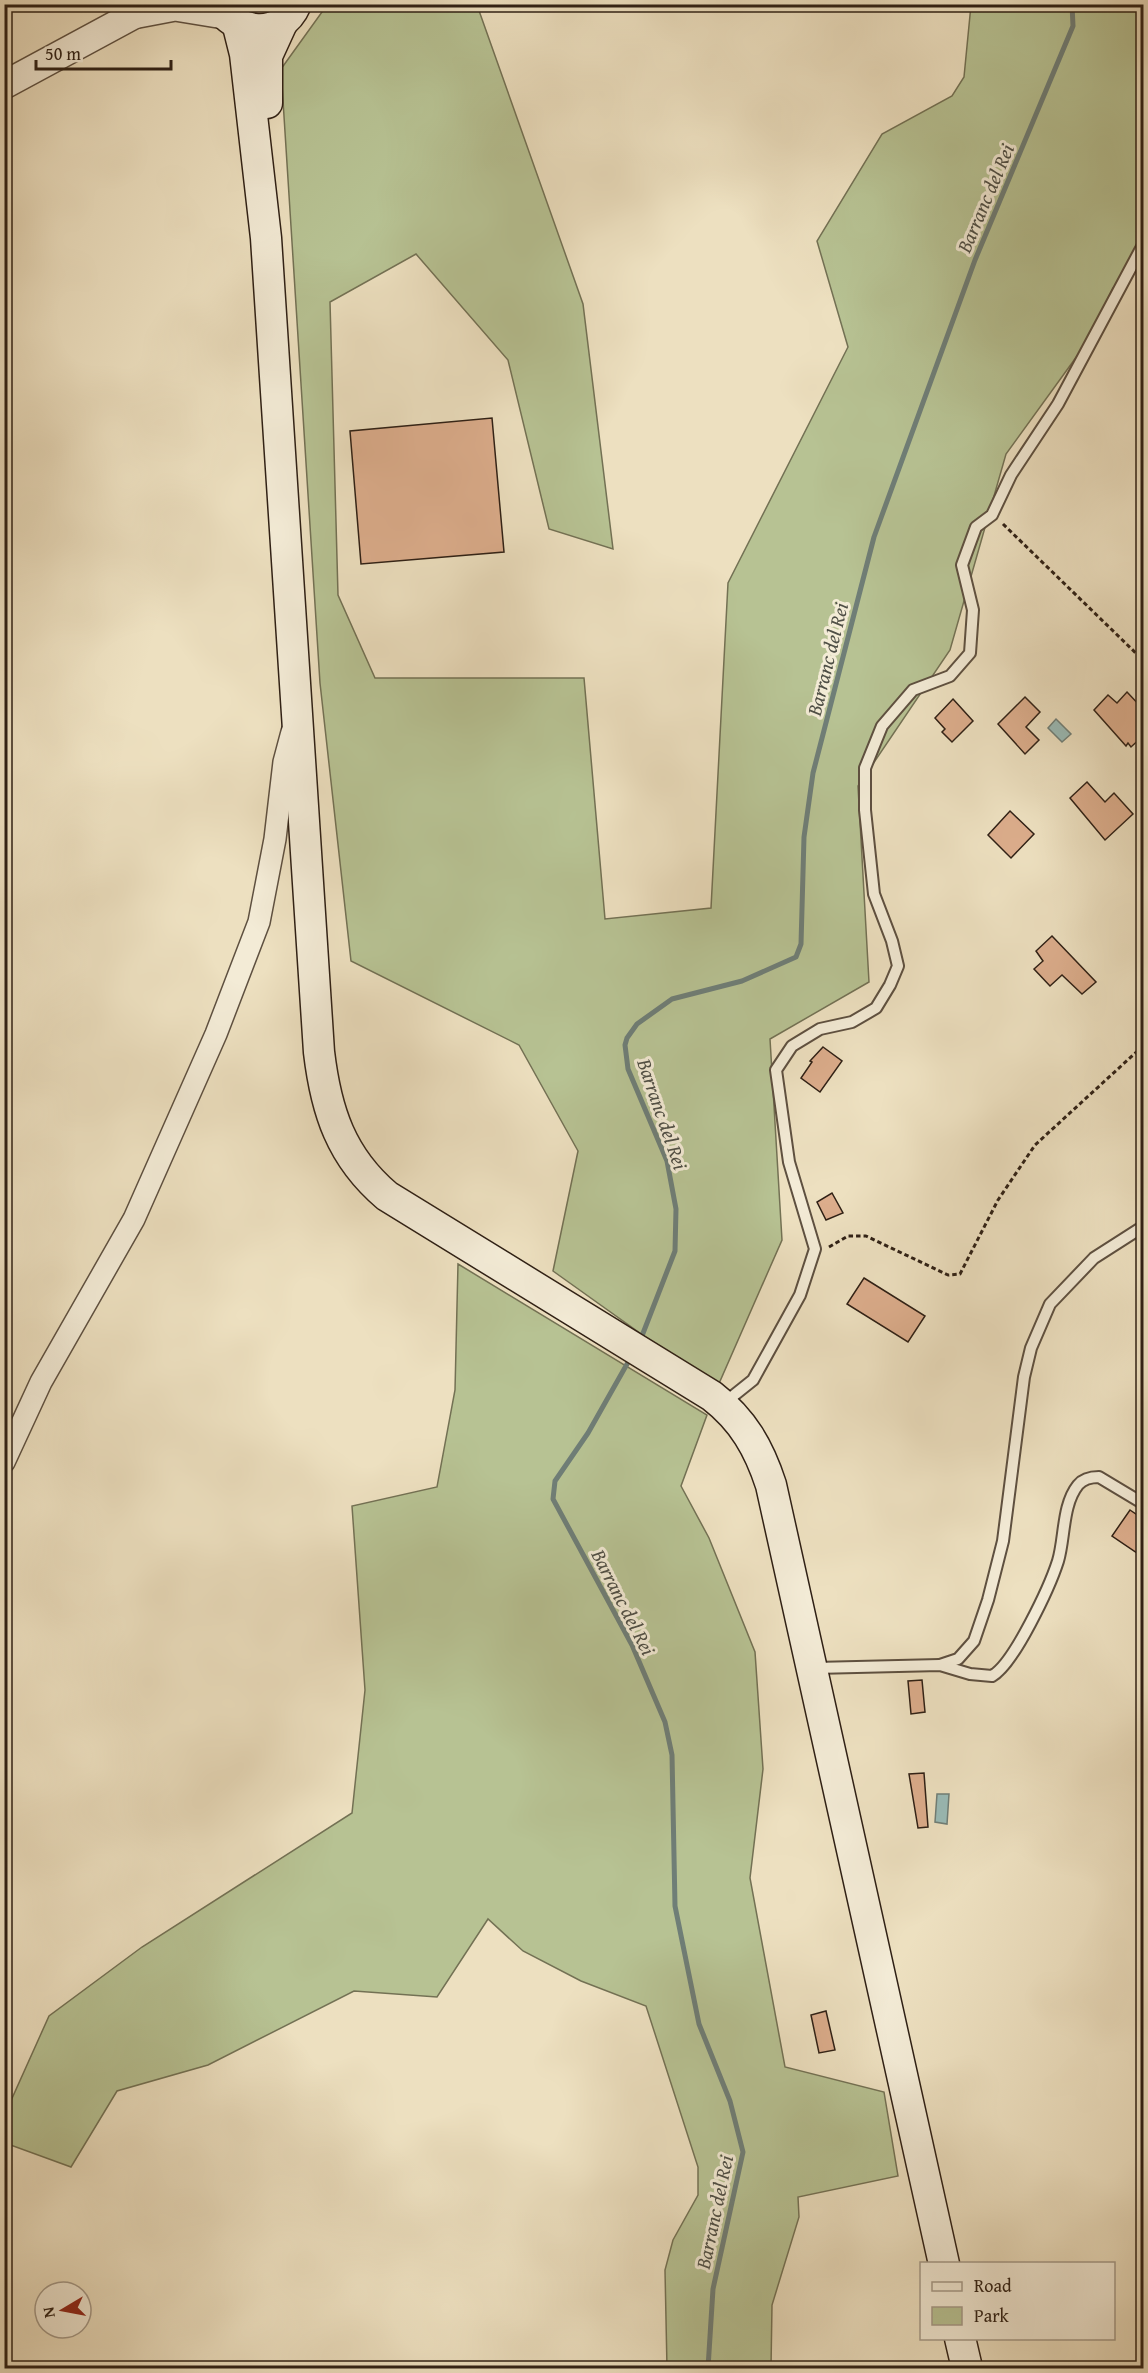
<svg xmlns="http://www.w3.org/2000/svg" width="1148" height="2373" viewBox="0 0 1148 2373" font-family="'Gentium Book Plus',serif">
  <style>
    .green { fill: #b7c293; stroke: #737154; stroke-width: 1.5 }
    .water { fill: #9abcb8; stroke: #6f7e77; stroke-width: 1.5 }
    .lines { fill: none; stroke-linecap: round; stroke-linejoin: round }
    .stream { stroke: #6f7e77; stroke-width: 5 }
    .building { fill: #dcad8c; stroke: #2f2015; stroke-width: 1.5 }
    .service-casing { stroke: #5e5040; stroke-width: 14 }
    .minor-casing { stroke: #5e5040; stroke-width: 24 }
    .tertiary-casing { stroke: #5e5040; stroke-width: 30 }
    .secondary-casing { stroke: #2f2015; stroke-width: 33 }
    .path { stroke: #2f2015; stroke-width: 3; stroke-dasharray: 4.5 3; stroke-linecap: butt }
    .service { stroke: #f3ebd6; stroke-width: 10 }
    .minor { stroke: #f3ebd6; stroke-width: 21 }
    .tertiary { stroke: #f3ebd6; stroke-width: 27 }
    .secondary { stroke: #f3ebd6; stroke-width: 30 }
    .labels { text-anchor: middle; dominant-baseline: central; stroke-width: 6; stroke-linejoin: round; paint-order: stroke }
    .water-label { font-size: 20px; font-style: italic; fill: #4f4f46; stroke: #f3ebd6 }
  </style>
  <rect width="100%" height="100%" fill="#ede0c0"/>
  <filter id="stains"><feTurbulence type="fractalNoise" baseFrequency=".00333" numOctaves="4"/><feColorMatrix values="0 0 0 0 .2 0 0 0 0 .09 0 0 0 0 .02 0 0 0 .5 -.17"/></filter>
  <radialGradient id="worn" r=".72"><stop offset=".6" stop-color="#630" stop-opacity="0"/><stop offset="1" stop-color="#630" stop-opacity=".3"/></radialGradient>
  <g class="green">
    <polygon points="327,5 477,5 583,304 613,549 549,529 508,360 416,254 330,302 338,595 375,678 584,678 605,919 711,908 728,583 848,347 817,241 882,134 952,96 964,77 971,5 1143,5 1143,261 1113,288 1085,345 1006,454 950,650 858,786 869,982 770,1039 782,1240 717,1388 553,1271 578,1151 519,1045 351,961 320,683 281,69"/>
    <polygon points="458,1264 707,1415 681,1486 709,1538 755,1652 763,1769 750,1878 785,2067 884,2092 898,2176 798,2197 799,2217 772,2305 771,2368 667,2368 665,2270 673,2240 698,2195 698,2167 646,2006 581,1981 523,1951 488,1919 437,1997 354,1991 208,2065 117,2091 71,2167 5,2143 5,2114 49,2016 142,1947 352,1813 365,1690 352,1506 437,1487 455,1390"/>
  </g>
  <g class="water">
    <polygon points="1056,719 1071,734 1062,742 1048,728"/>
    <polygon points="937,1794 949,1794 947,1824 935,1822"/>
  </g>
  <g class="lines">
    <g class="stream">
      <polyline points="640,1341 675,1251 676,1209 667,1161 628,1069 625,1045 627,1038 637,1024 672,999 742,981 796,957 801,944 804,837 813,773 874,537 975,260 1073,26 1072,4"/>
      <polyline points="631,1357 588,1433 555,1481 553,1499 632,1645 665,1722 672,1755 675,1906 699,2024 730,2101 743,2152 713,2289 708,2368"/>
    </g>
  </g>
  <g class="building">
    <polygon points="492,418 504,552 361,564 350,431"/>
    <polygon points="1127,692 1143,709 1143,736 1131,747 1128,743 1126,746 1094,710 1108,695 1117,703"/>
    <polygon points="1025,697 1040,712 1026,727 1039,740 1025,754 998,724"/>
    <polygon points="953,699 973,721 952,742 942,732 945,729 935,718"/>
    <polygon points="1087,782 1105,802 1114,793 1133,814 1105,840 1070,798"/>
    <polygon points="1010,811 1034,834 1011,858 988,835"/>
    <polygon points="1052,936 1096,982 1082,994 1062,975 1050,986 1034,969 1043,961 1036,951"/>
    <polygon points="823,1047 842,1061 820,1092 801,1078 812,1062 810,1061"/>
    <polygon points="832,1193 843,1213 826,1220 817,1202"/>
    <polygon points="864,1278 925,1316 908,1342 847,1304"/>
    <polygon points="1130,1510 1143,1519 1143,1557 1112,1536"/>
    <polygon points="922,1680 925,1712 911,1714 908,1681"/>
    <polygon points="924,1773 928,1827 918,1828 909,1774"/>
    <polygon points="826,2011 835,2050 819,2053 811,2015"/>
  </g>
  <g class="lines">
    <g class="service-casing">
      <g id="service">
        <polyline points="723,1404 753,1380 800,1295 815,1249 789,1162 776,1070 792,1046 820,1029 852,1022 876,1008 890,985 898,966 892,941 874,894 865,810 865,768 882,726 913,690 950,676 970,653 973,610 962,565 976,527 992,515 1011,475 1058,404 1144,243"/>
        <polyline points="940,1665 958,1659 974,1641 988,1600 1003,1541 1024,1377 1031,1348 1050,1304 1094,1258 1144,1226"/>
        <path d="M815,1668L940,1665L970,1674L992,1676C1014,1664 1050,1586 1058,1561C1065,1538 1062,1505 1078,1485C1083,1479 1091,1477 1099,1477L1144,1504"/>
      </g>
    </g>
    <g class="minor-casing">
      <polyline id="minor" points="4,1462 41,1382 134,1219 216,1034 259,922 275,839 284,762 292,732"/>
    </g>
    <g class="tertiary-casing">
      <g id="tertiary">
        <polyline points="138,14 175,7 224,15"/>
        <polyline points="4,85 154,4"/>
      </g>
    </g>
    <g class="secondary-casing">
      <g id="secondary">
        <path d="M217,4C235,34 280,41 296,4"/>
        <path d="M238,26L245,54L266,238L319,1052C326,1111 341,1157 387,1196L712,1396C743,1420 759,1448 771,1485L944,2264"/>
        <polyline points="267,103 267,56 283,21"/>
        <polyline points="960,2338 967,2368"/>
      </g>
    </g>
    <g class="path">
      <polyline points="1003,524 1144,661"/>
      <polyline points="829,1247 848,1236 866,1236 948,1275 960,1274 998,1200 1035,1145 1144,1045"/>
    </g>
    <use href="#service" class="service"/>
    <use href="#minor" class="minor"/>
    <use href="#tertiary" class="tertiary"/>
    <use href="#secondary" class="secondary"/>
  </g>
  <g class="labels">
    <g class="water-label">
      <text transform="translate(985 198) rotate(-67)">Barranc del Rei</text>
      <text transform="translate(827 659) rotate(-76)">Barranc del Rei</text>
      <text transform="translate(663 1114) rotate(71)">Barranc del Rei</text>
      <text transform="translate(624 1602) rotate(63)">Barranc del Rei</text>
      <text transform="translate(714 2212) rotate(-78)">Barranc del Rei</text>
    </g>
  </g>
  <rect width="1148" height="2373" fill="none" stroke="#ede0c0" stroke-width="24"/>
  <rect x="6" y="6" width="1136" height="2361" fill="none" stroke="#2f2015" stroke-width="3"/>
  <rect x="12" y="12" width="1124" height="2349" fill="none" stroke="#2f2015" stroke-width="1.5"/>
  <rect x="920" y="2262" width="195" height="78" fill="#f3ebd6" stroke="#a59a89" stroke-width="1.5"/>
  <rect x="932" y="2282" width="30" height="9" fill="#f3ebd6" stroke="#a59a89" stroke-width="1.5"/>
  <text x="974" y="2292" font-size="18" fill="#2f2015">Road</text>
  <rect x="932" y="2307" width="30" height="18" fill="#b7c293" stroke="#a59a89" stroke-width="1.5"/>
  <text x="974" y="2322" font-size="18" fill="#2f2015">Park</text>
  <g transform="translate(63 2310) rotate(260)"><circle r="28" fill="#f3ebd6" stroke="#a59a89" stroke-width="1.5"/>
  <path d="M0-4.5L10 22L0 15L-10 22Z" fill="#8f2418"/>
  <text y="-9" font-size="16" font-weight="bold" text-anchor="middle" fill="#2f2015">N</text>
  </g>
  <path d="M36 60v9h135v-9" fill="none" stroke="#2f2015" stroke-width="3"/>
  <text x="45" y="60" font-size="18" fill="#2f2015" stroke="#f3ebd6" stroke-width="4.5" paint-order="stroke">50 m</text>
  <rect width="100%" height="100%" filter="url(#stains)"/>
  <rect width="100%" height="100%" fill="url(#worn)"/>
</svg>
